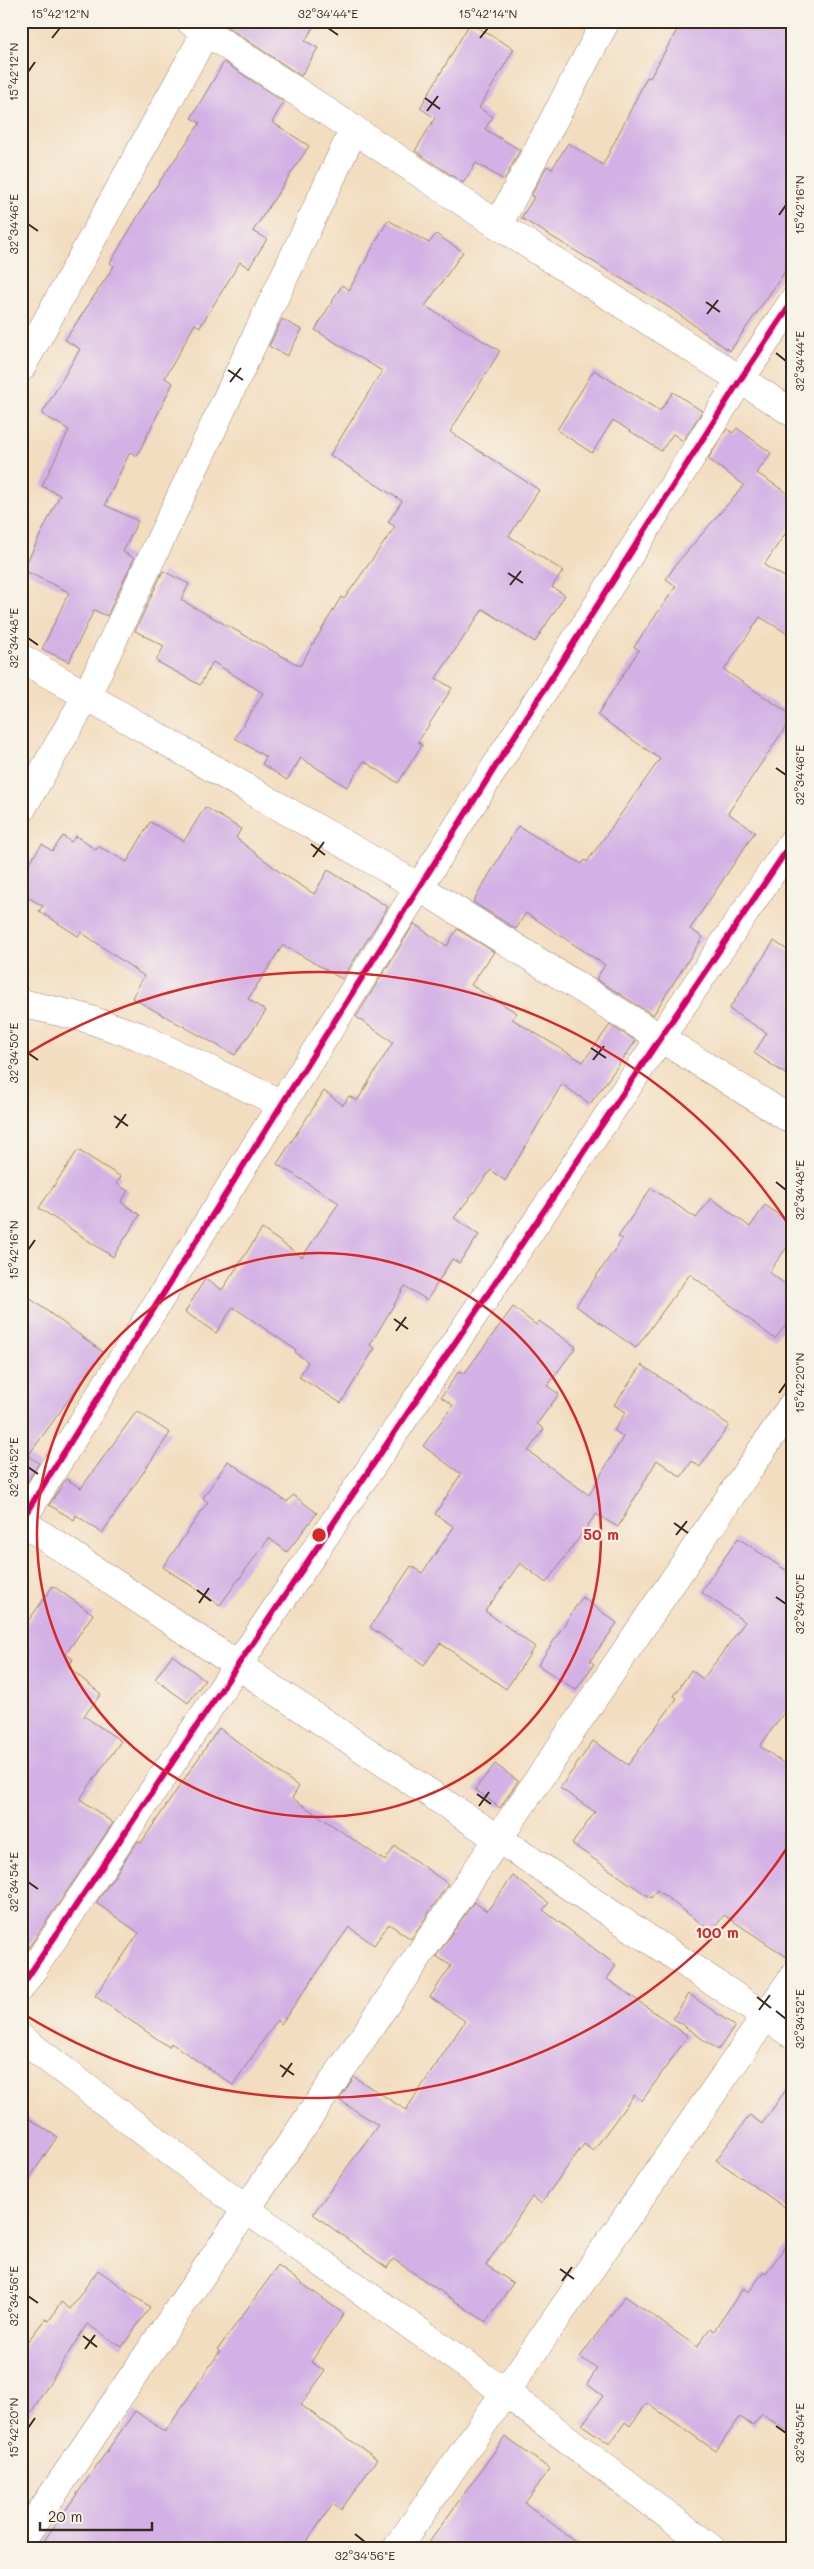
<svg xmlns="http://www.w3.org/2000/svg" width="814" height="2569" viewBox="0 0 814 2569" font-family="Mali,sans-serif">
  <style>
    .building { fill: #d3b0e5 }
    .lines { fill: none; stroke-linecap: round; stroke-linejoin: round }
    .street-casing { stroke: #97846f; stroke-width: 29 }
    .street { stroke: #fff; stroke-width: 28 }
    .cycleway-casing { stroke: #f7f3e8; stroke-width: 9 }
    .cycleway { stroke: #d6006c; stroke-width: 6 }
    .ticks { fill: none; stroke: #3b2a1e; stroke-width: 2 }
    .ring { fill: none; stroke: #d62828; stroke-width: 2.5 }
    .centre { fill: #d62828; stroke: #f7f3e8; stroke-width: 2.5 }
    .ring-label { font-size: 15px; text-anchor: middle; font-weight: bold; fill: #d62828; stroke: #f7f3e8; stroke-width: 4.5; stroke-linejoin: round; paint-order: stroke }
    .neatline { fill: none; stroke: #3b2a1e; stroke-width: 2 }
    .ticks-label { font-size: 12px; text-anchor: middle; fill: #3b2a1e }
  </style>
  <rect width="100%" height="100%" fill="#f7f3e8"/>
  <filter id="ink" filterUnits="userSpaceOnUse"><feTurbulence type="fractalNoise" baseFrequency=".02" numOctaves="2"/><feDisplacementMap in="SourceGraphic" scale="10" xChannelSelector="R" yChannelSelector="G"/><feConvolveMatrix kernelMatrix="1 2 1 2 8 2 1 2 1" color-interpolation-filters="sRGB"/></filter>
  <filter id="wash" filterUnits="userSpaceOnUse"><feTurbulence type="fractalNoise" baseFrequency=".0096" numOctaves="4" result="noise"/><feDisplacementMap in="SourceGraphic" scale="20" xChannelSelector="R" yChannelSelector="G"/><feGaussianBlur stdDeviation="1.12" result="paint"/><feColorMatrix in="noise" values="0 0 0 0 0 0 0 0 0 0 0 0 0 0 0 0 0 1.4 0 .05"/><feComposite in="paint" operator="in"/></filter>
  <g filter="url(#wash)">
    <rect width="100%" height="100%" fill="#f3ddc0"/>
    <g id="blocks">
      <g class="building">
        <polygon points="228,21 317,21 305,41 318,48 301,76 226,26"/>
        <polygon points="682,21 793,21 793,260 730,351 670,308 521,218 534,197 531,196 547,166 552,169 568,143 603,165 647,77 650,78"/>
        <polygon points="470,23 514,49 479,108 493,117 485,129 520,150 504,180 476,163 463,183 415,151 435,118 420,108"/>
        <polygon points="224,62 284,102 272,122 309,146 253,231 267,239 249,268 240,262 200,327 195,324 165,378 173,383 137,456 130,452 105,505 138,521 123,552 134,558 107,616 94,610 69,662 42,649 69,592 23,570 60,495 42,486 69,430 42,414 80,349 65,340 114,266 110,263 153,191 200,123 191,118"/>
        <polygon points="388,220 429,243 436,234 463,252 425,306 500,351 450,432 539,490 509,536 563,571 552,587 565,595 535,642 483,609 436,678 452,688 418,742 422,745 398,783 364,761 347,787 301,758 287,780 262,764 266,757 235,738 263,693 213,662 200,685 156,661 164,646 135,631 163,571 189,584 181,600 300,666 341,597 344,599 395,527 388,522 402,501 330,455 382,371 315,330 342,285 349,290"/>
        <polygon points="282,319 302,330 287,356 269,346"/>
        <polygon points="594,370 660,411 673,392 702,411 683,441 673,434 661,451 613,420 592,453 557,430"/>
        <polygon points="737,428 771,453 757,473 793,497 793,522 764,565 793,582 793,637 760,617 724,670 793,716 728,813 755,832 690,929 703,937 653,1015 596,979 605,965 526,913 516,929 473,902 518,826 582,864 585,860 587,862 660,759 597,715 639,650 634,647 676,586 666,579 677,563 744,485 708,459 727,429 733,433"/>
        <polygon points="205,807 241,829 236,838 280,872 314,894 328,870 388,907 342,979 283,945 248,999 266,1011 235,1055 132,998 144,976 81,932 78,936 39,911 43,906 21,893 21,875 42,844 52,851 63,836 71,842 76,836 96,850 98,846 127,862 150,822 184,841"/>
        <polygon points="414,924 447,946 457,929 494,952 471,985 517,1013 512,1019 583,1062 610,1025 636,1041 590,1104 562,1084 505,1181 491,1170 454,1218 479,1235 459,1263 452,1259 427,1300 405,1286 370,1345 375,1348 341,1403 299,1377 308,1362 295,1352 296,1350 233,1307 216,1333 185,1312 205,1279 222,1290 262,1229 302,1257 339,1203 277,1164 324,1091 343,1105 349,1096 357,1101 393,1042 356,1017"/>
        <polygon points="774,941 793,954 793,1079 754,1053 767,1033 729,1009"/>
        <polygon points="78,1150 121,1177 116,1183 128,1191 121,1202 140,1215 113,1257 39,1208"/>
        <polygon points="651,1188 696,1218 711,1198 750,1227 765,1205 793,1225 793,1239 769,1272 793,1290 793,1316 775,1339 690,1274 636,1348 576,1306 622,1239 618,1237"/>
        <polygon points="21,1292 103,1352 28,1456 39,1463 23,1489"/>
        <polygon points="513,1307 536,1325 539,1321 576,1347 547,1386 559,1394 537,1424 544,1429 528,1451 589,1495 623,1437 614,1430 626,1412 614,1405 642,1365 729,1425 700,1467 692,1461 681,1477 657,1460 618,1527 596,1514 546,1583 520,1563 485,1611 535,1647 506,1689 440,1643 424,1665 370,1627 411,1566 422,1573 454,1527 435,1514 461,1474 423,1446 453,1405 441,1397 459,1371 464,1374"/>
        <polygon points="137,1411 170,1433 102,1533 76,1515 74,1520 49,1505 66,1479 81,1488"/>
        <polygon points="228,1461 287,1502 293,1495 317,1513 287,1552 269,1538 220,1605 163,1567 208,1502 203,1498"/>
        <polygon points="738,1538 793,1575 793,1700 760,1746 793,1770 793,1961 724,1915 712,1932 657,1890 651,1898 572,1844 595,1812 560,1788 593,1741 628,1765 677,1698 674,1696 691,1670 703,1679 745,1622 701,1592"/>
        <polygon points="53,1586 93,1614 66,1654 73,1659 68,1667 101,1694 84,1716 121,1741 80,1799 113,1823 21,1959 21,1631"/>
        <polygon points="582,1597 617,1623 590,1661 594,1664 576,1690 538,1665"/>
        <polygon points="172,1655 205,1680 188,1703 155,1679"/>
        <polygon points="219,1728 299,1787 292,1798 385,1861 395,1846 448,1884 411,1939 389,1924 374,1945 349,1927 281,2024 277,2020 233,2085 171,2043 169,2047 95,1996 139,1933 96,1903 138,1841 141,1843"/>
        <polygon points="495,1764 518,1781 500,1808 475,1789"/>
        <polygon points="513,1876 549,1903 543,1910 616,1965 607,1979 688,2036 642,2101 634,2095 593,2151 584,2144 541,2203 532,2197 486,2265 513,2283 486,2322 393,2259 387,2268 313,2214 378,2125 339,2100 354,2077 406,2110 465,2021 430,1997 451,1966 436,1956 474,1902 487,1911"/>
        <polygon points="689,1994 735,2026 718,2050 673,2018"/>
        <polygon points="793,2080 793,2213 716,2160 750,2115 762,2124"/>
        <polygon points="21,2113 57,2137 21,2191"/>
        <polygon points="793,2236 793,2435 762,2414 753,2426 740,2417 716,2451 647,2403 630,2426 625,2422 610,2444 582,2425 603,2396 587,2384 597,2369 580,2357 625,2296 697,2347 710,2328 714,2331 743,2288 749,2292 764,2271 766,2273"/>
        <polygon points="278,2266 344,2314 311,2362 325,2371 301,2405 377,2459 341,2510 333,2504 302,2548 39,2548 135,2411 165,2432 220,2351 218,2349"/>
        <polygon points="98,2270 150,2307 122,2347 87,2324 21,2428 21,2350 45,2319 49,2321 61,2302 70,2309"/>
        <polygon points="505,2437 550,2469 525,2503 584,2548 425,2548"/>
      </g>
    </g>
  </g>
  <g filter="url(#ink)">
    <use href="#blocks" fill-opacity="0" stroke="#97846f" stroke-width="1"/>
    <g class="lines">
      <g class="street-casing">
        <g id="street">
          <polyline points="190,21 498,225 793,413"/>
          <polyline points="498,225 606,21"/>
          <polyline points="21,368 212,21"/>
          <polyline points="21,658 419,887 793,1121"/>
          <polyline points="21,810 87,695 354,129"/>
          <polyline points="21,1003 82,1017 138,1036 282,1104"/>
          <polyline points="21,1521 282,1104 740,380 793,301"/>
          <polyline points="21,1521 793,2035"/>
          <polyline points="21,1987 793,841"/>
          <polyline points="21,2038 244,2208 506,2393 711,2548"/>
          <path d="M21,2541C276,2161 537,1784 793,1404"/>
          <polyline points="397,2548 793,1977"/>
        </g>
      </g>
      <use href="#street" class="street"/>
      <g class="cycleway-casing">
        <g id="cycleway">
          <polyline points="21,1521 282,1104 740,380 793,301"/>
          <polyline points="21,1987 793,841"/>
        </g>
      </g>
      <use href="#cycleway" class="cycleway"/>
    </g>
  </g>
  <path class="ticks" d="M328,28L338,35M52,38L60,28M480,38L488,28M28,72L35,62M425,98L440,109M427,111L438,96M779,215L786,205M28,224L38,231M706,302L720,312M707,314L718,300M776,353L786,361M228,370L243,380M230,382L241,368M508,573L523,583M510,585L521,571M28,638L38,645M776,768L786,775M311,844L325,855M313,857L324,842M591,1048L606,1058M28,1053L38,1060M593,1060L604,1046M114,1116L128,1126M116,1128L126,1114M776,1182L786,1190M28,1250L35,1240M394,1319L408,1329M396,1331L406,1317M779,1393L786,1383M28,1467L38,1474M674,1523L688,1533M676,1535L687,1521M197,1590L211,1601M776,1597L786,1604M199,1603L209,1588M477,1794L491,1804M479,1806L489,1792M28,1882L38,1889M757,1997L771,2008M759,2010L770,1995M776,2011L786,2019M280,2065L294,2075M282,2077L292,2063M560,2269L574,2279M562,2281L572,2267M28,2296L38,2303M83,2336L97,2347M85,2349L95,2335M776,2426L786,2433M28,2428L35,2418M355,2534L365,2542"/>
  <g class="ring">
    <circle cx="319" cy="1535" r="282"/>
    <path d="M791 1842A563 563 0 0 1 25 2015M25 1055A563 563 0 0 1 791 1228"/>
  </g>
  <circle cx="319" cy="1535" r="8" class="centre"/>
  <g class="ring-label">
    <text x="601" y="1540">50 m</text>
    <text x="717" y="1938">100 m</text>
  </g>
  <rect width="814" height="2569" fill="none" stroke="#f7f3e8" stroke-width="55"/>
  <path d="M40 2522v8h112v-8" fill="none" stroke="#3b2a1e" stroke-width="2.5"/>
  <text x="48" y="2522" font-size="15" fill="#3b2a1e" stroke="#f7f3e8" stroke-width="4" paint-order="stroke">20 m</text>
  <rect x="28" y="28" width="758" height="2514" class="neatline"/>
  <g class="ticks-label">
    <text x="60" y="18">15°42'12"N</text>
    <text x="328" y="18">32°34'44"E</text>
    <text x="488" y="18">15°42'14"N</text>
    <text transform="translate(14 72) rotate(-90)" y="4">15°42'12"N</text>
    <text transform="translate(800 205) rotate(-90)" y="4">15°42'16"N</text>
    <text transform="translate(14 224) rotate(-90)" y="4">32°34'46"E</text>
    <text transform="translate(800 361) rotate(-90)" y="4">32°34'44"E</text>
    <text transform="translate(14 638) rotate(-90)" y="4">32°34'48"E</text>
    <text transform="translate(800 775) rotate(-90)" y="4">32°34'46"E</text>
    <text transform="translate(14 1053) rotate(-90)" y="4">32°34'50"E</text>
    <text transform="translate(800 1190) rotate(-90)" y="4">32°34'48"E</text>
    <text transform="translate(14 1250) rotate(-90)" y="4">15°42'16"N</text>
    <text transform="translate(800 1383) rotate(-90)" y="4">15°42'20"N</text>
    <text transform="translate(14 1467) rotate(-90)" y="4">32°34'52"E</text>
    <text transform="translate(800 1604) rotate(-90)" y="4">32°34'50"E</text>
    <text transform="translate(14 1882) rotate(-90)" y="4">32°34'54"E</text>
    <text transform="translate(800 2019) rotate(-90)" y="4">32°34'52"E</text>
    <text transform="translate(14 2296) rotate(-90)" y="4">32°34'56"E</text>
    <text transform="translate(14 2428) rotate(-90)" y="4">15°42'20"N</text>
    <text transform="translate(800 2433) rotate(-90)" y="4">32°34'54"E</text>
    <text x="365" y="2560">32°34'56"E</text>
  </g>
</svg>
